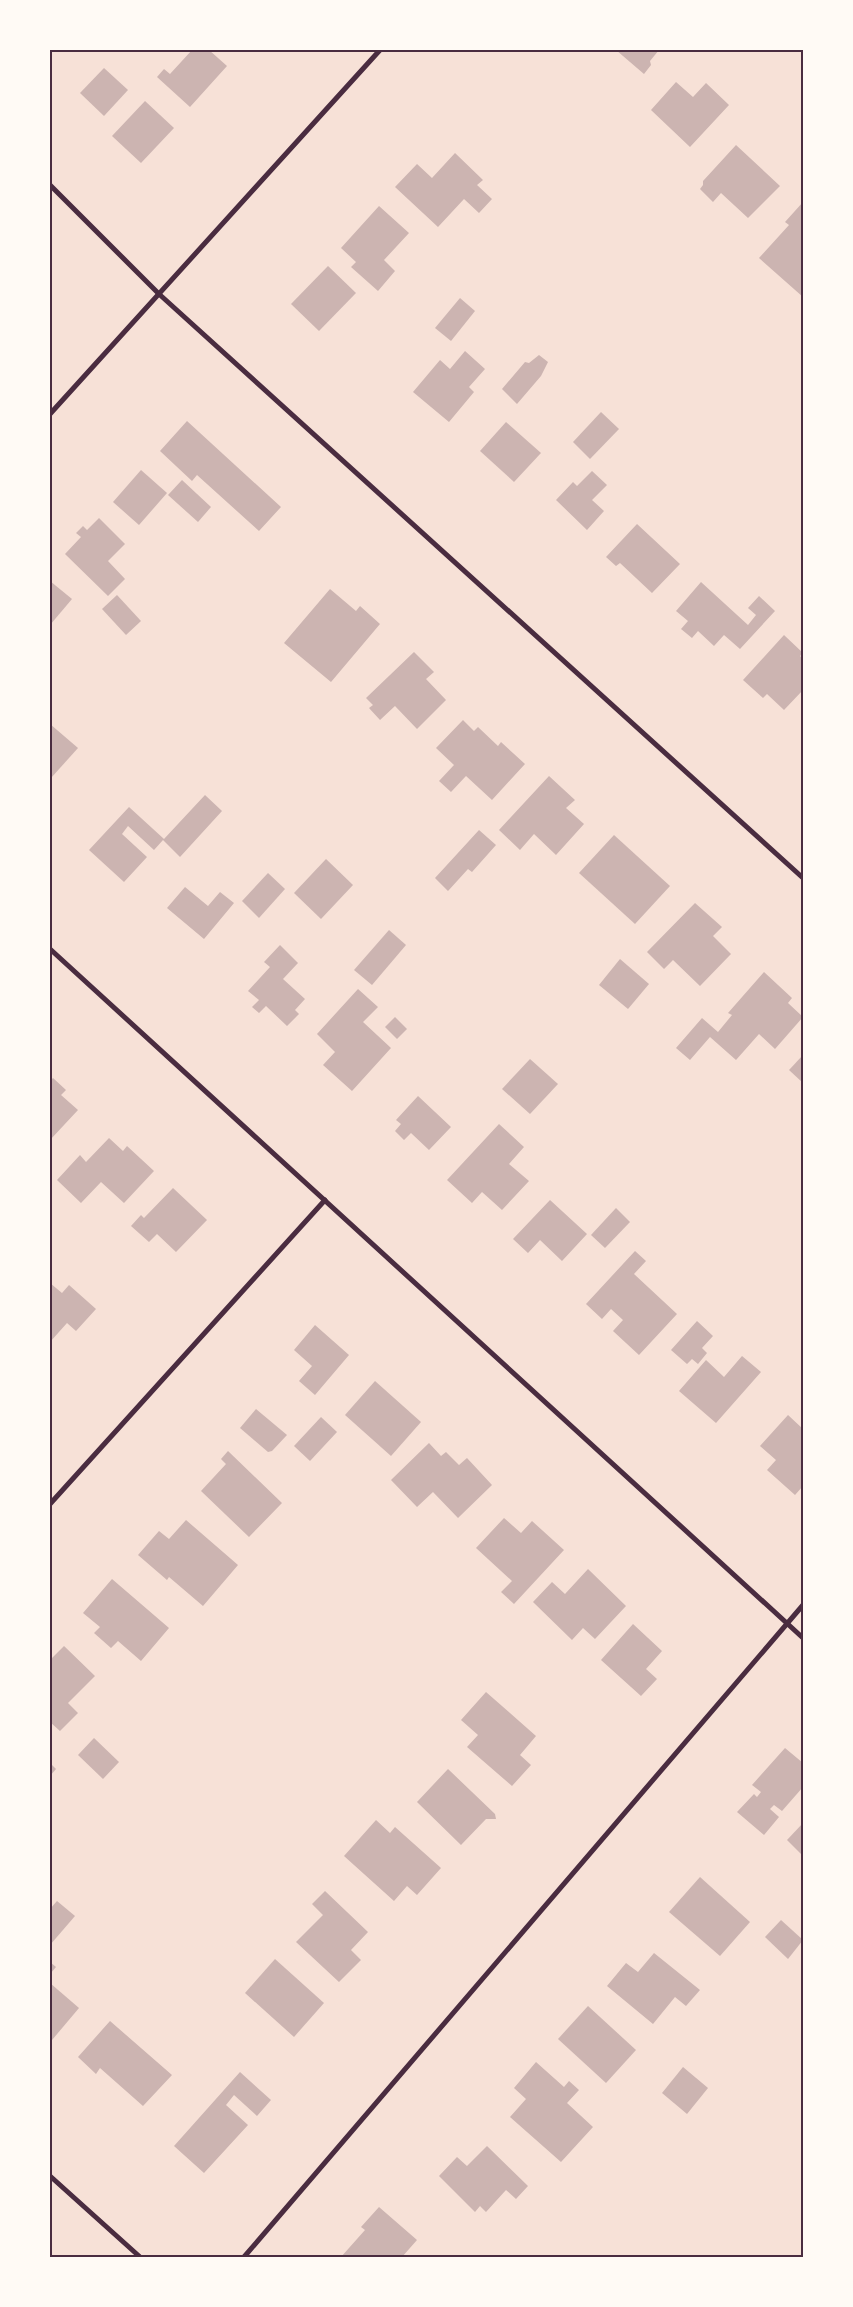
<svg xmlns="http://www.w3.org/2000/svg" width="853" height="2307" viewBox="0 0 853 2307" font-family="Manrope,sans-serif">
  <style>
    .building { fill: #ccb4b1 }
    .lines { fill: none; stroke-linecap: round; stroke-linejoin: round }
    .minor { stroke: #4a2c40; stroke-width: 5 }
    .neatline { fill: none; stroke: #4a2c40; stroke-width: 2 }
  </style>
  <rect width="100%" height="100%" fill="#f7e1d7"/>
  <g class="building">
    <polygon points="192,50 209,50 227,66 190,107 157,77 164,69 170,74"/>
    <polygon points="616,50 659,50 650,61 651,65 644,74"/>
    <polygon points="104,68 128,90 104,116 80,93"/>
    <polygon points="676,82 693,97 706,83 729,105 690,147 651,110"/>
    <polygon points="145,101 174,128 141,163 112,136"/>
    <polygon points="736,145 780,186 748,218 721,193 713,202 700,189 703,185 703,181"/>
    <polygon points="455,153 483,180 477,185 492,199 479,213 464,199 438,227 395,187 417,164 432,178"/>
    <polygon points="803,202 801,233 803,297 759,258 789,225 785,222"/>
    <polygon points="379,206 409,233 384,260 395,271 378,291 351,267 356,262 341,248"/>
    <polygon points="328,266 356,293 319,331 291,304"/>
    <polygon points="460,298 475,311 451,341 435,328"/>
    <polygon points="465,351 485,369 469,387 474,392 449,422 413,392 440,360 450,369"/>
    <polygon points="539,355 548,362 541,376 517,404 502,389 525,362 529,363"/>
    <polygon points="601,412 619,429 590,459 573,442"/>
    <polygon points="187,421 281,507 259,531 197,475 192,481 160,451"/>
    <polygon points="506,422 541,453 514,482 480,451"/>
    <polygon points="141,470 167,493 139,525 113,502"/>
    <polygon points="592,471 607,485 592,500 604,511 587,530 556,500 573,482 577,486"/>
    <polygon points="182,480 211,507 198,522 168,495"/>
    <polygon points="99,518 125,544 108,561 125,579 108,596 65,554 81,537 76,533 83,526 87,530"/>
    <polygon points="637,524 680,564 652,593 620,563 616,566 606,557"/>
    <polygon points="50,581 72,599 50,625"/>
    <polygon points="701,582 748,625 756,615 748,608 759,596 775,611 740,649 724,635 714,646 698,631 692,638 681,629 688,621 676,611"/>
    <polygon points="330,589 356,611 360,606 380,624 331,682 284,643"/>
    <polygon points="117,595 141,621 126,635 102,609"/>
    <polygon points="784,635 803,653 800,656 803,659 803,690 784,710 767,694 763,698 743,680"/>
    <polygon points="414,652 434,672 426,679 446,700 417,729 395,706 380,720 369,708 373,705 366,698"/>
    <polygon points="463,720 474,731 478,727 498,746 501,742 525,764 492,800 466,776 451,792 439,781 454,765 436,748"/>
    <polygon points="50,724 78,748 51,778 50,777"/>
    <polygon points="549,776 575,800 566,808 584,824 556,855 534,834 520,850 499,830"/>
    <polygon points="205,795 222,811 180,857 163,840 154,850 128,826 122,834 147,857 124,882 89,850 129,807 164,839"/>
    <polygon points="479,830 496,845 472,872 468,869 448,891 435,878"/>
    <polygon points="614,835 670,886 635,924 579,873"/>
    <polygon points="326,859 353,885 321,919 294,893"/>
    <polygon points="268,873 285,889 259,918 242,901"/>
    <polygon points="185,887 208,906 220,892 234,903 204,939 167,908"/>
    <polygon points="695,903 722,927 713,936 731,954 700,986 673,960 664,969 647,952"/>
    <polygon points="389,930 406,945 372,985 354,970"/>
    <polygon points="280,945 298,963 283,979 305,999 295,1010 299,1014 287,1026 266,1006 259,1013 252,1007 259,1000 248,991 270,967 264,962"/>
    <polygon points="620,959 649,984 628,1009 599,985"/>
    <polygon points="764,972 792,998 788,1003 803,1017 775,1049 759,1034 736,1060 710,1037 690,1060 676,1048 702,1018 718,1032 732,1015 728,1013"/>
    <polygon points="358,989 378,1007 363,1022 391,1048 352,1091 323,1065 335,1052 317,1034"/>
    <polygon points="395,1017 407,1029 397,1039 385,1027"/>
    <polygon points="803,1055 803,1083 789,1070"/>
    <polygon points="530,1059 558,1084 530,1114 502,1089"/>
    <polygon points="53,1078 66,1090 61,1095 78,1110 50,1140 50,1081"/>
    <polygon points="418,1096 451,1127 429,1150 411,1133 404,1140 395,1131 401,1124 396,1120"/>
    <polygon points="499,1124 524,1147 509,1164 529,1181 502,1210 482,1192 472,1203 447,1180"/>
    <polygon points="109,1138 123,1151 127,1146 154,1171 124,1203 101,1182 81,1203 57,1180 80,1155 86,1162"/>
    <polygon points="173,1188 207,1220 176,1252 157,1234 149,1242 131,1226 141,1215 144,1218"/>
    <polygon points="550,1200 587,1234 562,1261 540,1240 528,1253 513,1239"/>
    <polygon points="616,1208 630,1222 605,1248 591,1235"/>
    <polygon points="635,1251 646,1261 634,1274 677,1314 639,1355 613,1331 623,1320 611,1309 602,1319 586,1304"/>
    <polygon points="50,1283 62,1293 69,1285 96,1309 76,1331 67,1323 50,1342"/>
    <polygon points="697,1321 713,1336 702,1348 707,1353 698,1364 692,1359 687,1364 671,1350"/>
    <polygon points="315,1325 349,1355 315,1395 299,1381 312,1366 294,1350"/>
    <polygon points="742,1356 761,1372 716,1423 679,1391 706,1360 724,1377"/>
    <polygon points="375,1381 421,1422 391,1456 345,1415"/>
    <polygon points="256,1409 287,1435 272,1451 268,1452 240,1428"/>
    <polygon points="788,1415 803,1429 803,1486 795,1495 767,1470 776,1460 760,1446"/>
    <polygon points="321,1417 337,1432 310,1461 294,1446"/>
    <polygon points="429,1443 441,1456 446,1452 459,1465 467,1458 492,1485 458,1518 433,1492 417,1507 391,1480"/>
    <polygon points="228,1451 282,1503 249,1537 201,1491 226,1464 221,1459"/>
    <polygon points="504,1518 521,1533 532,1521 564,1550 514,1604 501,1592 512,1581 476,1548"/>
    <polygon points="186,1520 238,1565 203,1606 169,1577 167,1580 138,1555 159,1531 169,1539"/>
    <polygon points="588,1569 626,1606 595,1639 583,1628 572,1640 533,1602 552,1582 565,1594"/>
    <polygon points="112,1579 169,1628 141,1661 118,1641 111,1648 94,1633 100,1627 83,1613"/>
    <polygon points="633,1624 662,1651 646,1669 657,1679 641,1696 601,1660"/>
    <polygon points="64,1646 95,1676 68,1703 78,1713 60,1731 50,1722 50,1660"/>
    <polygon points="486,1692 536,1736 520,1755 531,1765 512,1786 467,1747 478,1735 461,1720"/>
    <polygon points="94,1738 119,1762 103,1779 78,1755"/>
    <polygon points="785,1748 803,1763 803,1787 782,1811 774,1805 770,1809 779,1817 764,1835 737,1812 754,1794 757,1797 761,1792 752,1785"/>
    <polygon points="50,1763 56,1769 50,1776"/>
    <polygon points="448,1769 495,1814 496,1819 486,1819 461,1845 417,1802"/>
    <polygon points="376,1820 390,1833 395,1827 441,1868 417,1895 407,1886 394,1901 344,1856"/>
    <polygon points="803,1823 803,1853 802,1855 787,1840"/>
    <polygon points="700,1877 750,1922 720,1956 669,1912"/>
    <polygon points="325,1891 368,1932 351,1950 361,1960 339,1982 296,1942 323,1915 312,1904"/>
    <polygon points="57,1901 75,1916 50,1945 50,1909"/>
    <polygon points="781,1920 803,1940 788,1959 765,1937"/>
    <polygon points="654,1953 700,1990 686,2006 675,1997 653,2024 607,1986 626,1963 638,1972"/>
    <polygon points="275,1959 324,2003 294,2037 245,1993"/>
    <polygon points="50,1962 56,1967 50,1974"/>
    <polygon points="50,1983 79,2008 52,2040 50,2038"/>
    <polygon points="588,2006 636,2050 606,2083 558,2039"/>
    <polygon points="110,2021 172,2075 143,2106 100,2068 96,2074 78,2057"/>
    <polygon points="536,2062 564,2087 569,2081 579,2090 567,2103 593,2127 561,2162 510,2117 526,2099 514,2088"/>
    <polygon points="683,2067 708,2088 687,2114 662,2093"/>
    <polygon points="240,2072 271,2100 257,2116 234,2095 226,2105 248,2125 204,2173 174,2146"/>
    <polygon points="487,2146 528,2186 516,2199 506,2190 486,2212 480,2206 475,2212 439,2176 457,2157 467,2166"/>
    <polygon points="379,2207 417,2240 402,2257 341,2257 365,2230 361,2227"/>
  </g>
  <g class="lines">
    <g class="minor">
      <polyline points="50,185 159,294 803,878"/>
      <polyline points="50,414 380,50"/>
      <polyline points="50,949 803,1638"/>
      <polyline points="50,1504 325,1200"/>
      <polyline points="50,2176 140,2257"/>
      <polyline points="244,2257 803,1605"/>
    </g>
  </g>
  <rect width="853" height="2307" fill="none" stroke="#fffaf5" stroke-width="102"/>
  <rect x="51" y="51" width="751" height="2205" class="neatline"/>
</svg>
